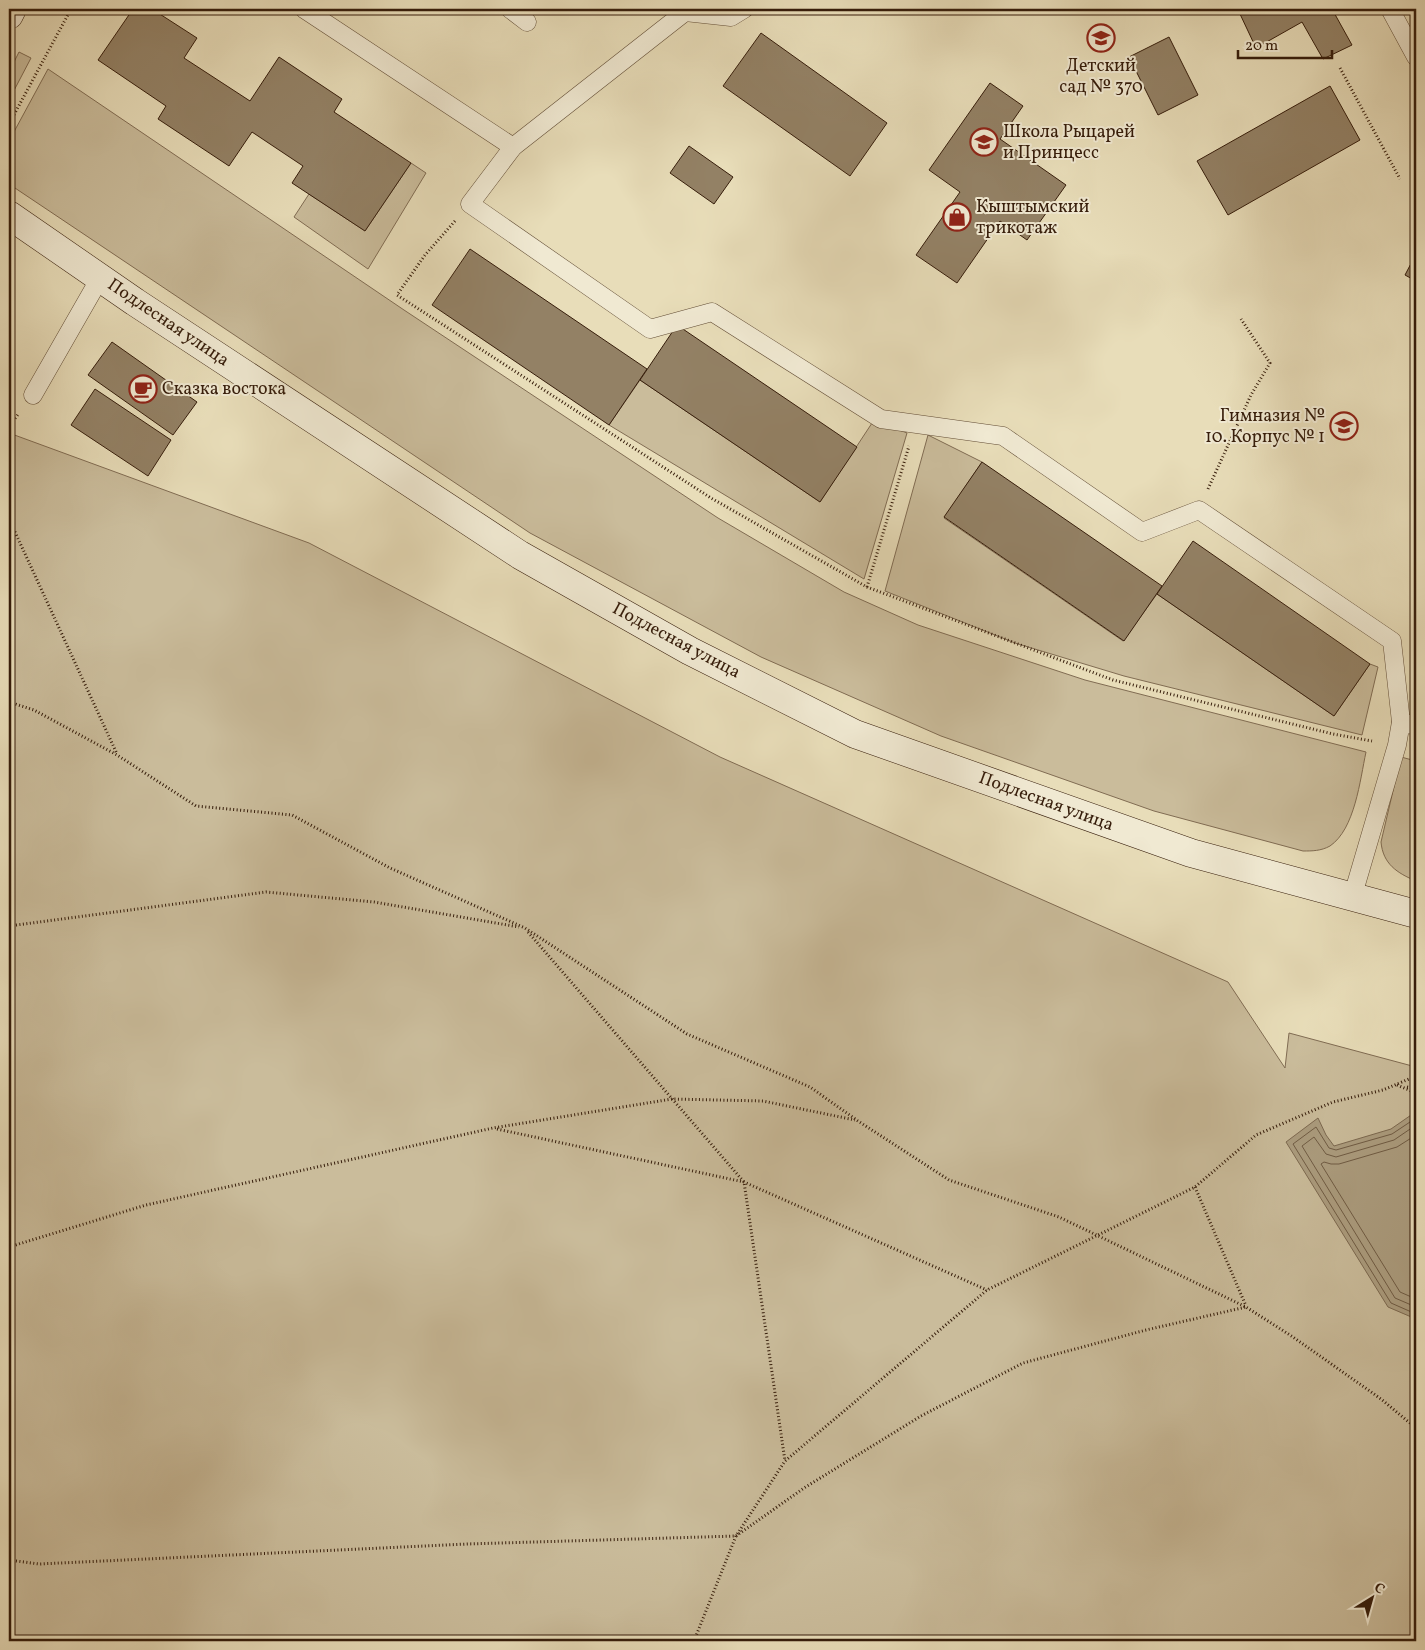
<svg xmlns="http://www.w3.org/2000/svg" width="1425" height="1650" viewBox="0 0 1425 1650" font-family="Vollkorn,serif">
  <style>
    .green { fill: #cabc9b; stroke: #806c53 }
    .water { fill: #ab9c7e; stroke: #7c6950 }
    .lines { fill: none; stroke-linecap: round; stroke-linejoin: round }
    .shore { stroke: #705c44; stroke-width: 1 }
    .building { fill: #938165; stroke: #361d0b }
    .lane-casing { stroke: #624d36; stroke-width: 19 }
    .secondary-casing { stroke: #361d0b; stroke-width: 29 }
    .path { stroke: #361d0b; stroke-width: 3; stroke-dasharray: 1 2.5; stroke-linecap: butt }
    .lane { stroke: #f0e9d2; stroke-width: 18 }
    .secondary { stroke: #f0e9d2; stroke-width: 28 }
    .labels { text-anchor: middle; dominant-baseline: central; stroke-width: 4; stroke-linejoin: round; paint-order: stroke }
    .poi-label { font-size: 18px; fill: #361d0b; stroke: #f0e9d2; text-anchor: start }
    .street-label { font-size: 18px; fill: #361d0b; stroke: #f0e9d2 }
  </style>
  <rect width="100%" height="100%" fill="#e8ddb9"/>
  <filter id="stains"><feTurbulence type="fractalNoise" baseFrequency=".004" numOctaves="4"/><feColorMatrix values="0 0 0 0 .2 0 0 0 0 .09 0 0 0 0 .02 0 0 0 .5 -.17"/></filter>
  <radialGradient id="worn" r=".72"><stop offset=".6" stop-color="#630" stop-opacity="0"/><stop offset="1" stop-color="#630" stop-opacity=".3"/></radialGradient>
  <g class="green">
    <polygon points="19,52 31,58 9,100 9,72"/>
    <path d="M48,69L404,310L718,518L844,592L918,625L1085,680L1366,752C1360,780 1355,829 1330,846C1321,851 1312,851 1303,851L1154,811L941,736L761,657L530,533L9,184V141Z"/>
    <polygon points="411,163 426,173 368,269 294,217 309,194 365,231"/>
    <polygon points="640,380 820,502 874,420 907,433 864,579 609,425"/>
    <polygon points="9,433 309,543 720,757 1228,982 1285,1068 1289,1033 1416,1067 1416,1641 9,1641"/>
    <polygon points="928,435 982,462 944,518 1123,641 1157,594 1334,716 1370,664 1378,667 1362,735 1124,676 1015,643 885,591"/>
    <path d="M1401,757L1416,761V881C1397,873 1383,864 1381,842Z"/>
  </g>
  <polygon class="water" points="1414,1113 1416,1115 1416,1319 1388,1307 1286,1142 1318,1118 1326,1135 1334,1146 1391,1129"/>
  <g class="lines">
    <g class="shore">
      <polyline points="1416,1118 1392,1134 1336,1150 1329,1148 1316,1127 1293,1144 1391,1303 1416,1314"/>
      <polyline points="1416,1125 1394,1140 1336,1157 1326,1154 1314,1137 1302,1146 1395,1298 1416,1307"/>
      <polyline points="1416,1135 1397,1147 1339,1164 1331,1164 1324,1162 1321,1164 1400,1292 1416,1299"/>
    </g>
  </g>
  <g class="building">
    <polygon points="133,9 152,9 197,38 184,58 250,101 279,57 342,99 334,112 411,163 365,231 292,183 303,166 252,132 229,166 158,119 166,106 98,60"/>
    <polygon points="1250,9 1332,9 1352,45 1323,59 1302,22 1256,48 1240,14"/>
    <polygon points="761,33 887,123 850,176 723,86"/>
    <polygon points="1169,37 1198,95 1158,115 1129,57"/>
    <polygon points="990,83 1023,106 1000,139 1066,185 1027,240 1000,221 957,283 916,255 960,192 929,170"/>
    <polygon points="1330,86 1360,140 1228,215 1197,161"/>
    <polygon points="689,146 733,177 714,204 670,173"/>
    <polygon points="470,249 647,369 609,425 432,305"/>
    <polygon points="1416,254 1416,281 1405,275"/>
    <polygon points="677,325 857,447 820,502 640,380"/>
    <polygon points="112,342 197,402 173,435 88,375"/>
    <polygon points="95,389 171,440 148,476 71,425"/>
    <polygon points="982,462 1162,586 1124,641 944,517"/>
    <polygon points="1193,541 1370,664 1334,716 1157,594"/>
  </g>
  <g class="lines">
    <g class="lane-casing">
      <g id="lane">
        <polyline points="304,9 513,147"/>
        <polyline points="510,9 527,22"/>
        <polyline points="744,9 731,17 685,12 513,147 470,204 650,329 712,312 881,419 1003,436 1142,532 1199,510 1392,641 1401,722"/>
        <polyline points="1390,9 1416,57"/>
        <polyline points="33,395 100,278"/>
        <polyline points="1352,898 1397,745 1401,722 1416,726"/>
      </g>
    </g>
    <g class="secondary-casing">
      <g id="secondary">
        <polyline points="9,15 12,9"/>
        <polyline points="9,215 135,302 520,555 690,651 855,734 1191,853 1416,914"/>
      </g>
    </g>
    <g class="path">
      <polyline points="1340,68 1400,179"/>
      <polyline points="9,124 71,9"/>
      <polyline points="455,221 425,255 397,295 711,498 867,587 1113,680 1333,734 1372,741"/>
      <polyline points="9,427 19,413"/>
      <polyline points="1208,489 1251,395 1270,363 1241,319"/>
      <polyline points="9,519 117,754"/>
      <polyline points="867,587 909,446"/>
      <polyline points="9,702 34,710 117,755 196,806 292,815 390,868 525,928 687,1034 810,1087 858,1121 949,1180 1059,1217 1246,1307 1293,1337 1381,1399 1416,1428"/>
      <polyline points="9,926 266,892 374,902 519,927"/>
      <polyline points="528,932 744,1182 785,1461"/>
      <polyline points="1397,1085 1416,1093"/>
      <polyline points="1407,1087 1416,1089"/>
      <polyline points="497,1129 744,1182 987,1290"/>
      <polyline points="1195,1187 1246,1306"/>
      <polyline points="9,1247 146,1205 493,1128 672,1099 763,1101 855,1120"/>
      <polyline points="9,1560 39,1564 467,1544 736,1536 804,1488 921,1416 1023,1363 1146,1330 1246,1307"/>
      <polyline points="694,1641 736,1536 785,1461 987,1290 1195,1187 1256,1135 1333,1102 1383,1090 1416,1076"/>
    </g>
    <use href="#lane" class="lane"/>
    <use href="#secondary" class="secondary"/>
  </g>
  <defs>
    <g id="school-ring" transform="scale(1.4375)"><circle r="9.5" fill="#f0e9d2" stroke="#8f2418" stroke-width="1.5"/><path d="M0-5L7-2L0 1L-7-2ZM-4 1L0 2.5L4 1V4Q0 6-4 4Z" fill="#8f2418"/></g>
    <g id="shop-ring" transform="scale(1.4375)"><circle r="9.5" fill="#f0e9d2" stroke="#8f2418" stroke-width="1.5"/><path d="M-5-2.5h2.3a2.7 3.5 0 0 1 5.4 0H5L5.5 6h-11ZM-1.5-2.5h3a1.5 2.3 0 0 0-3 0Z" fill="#8f2418"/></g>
    <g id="cafe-ring" transform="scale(1.4375)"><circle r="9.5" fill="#f0e9d2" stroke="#8f2418" stroke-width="1.5"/><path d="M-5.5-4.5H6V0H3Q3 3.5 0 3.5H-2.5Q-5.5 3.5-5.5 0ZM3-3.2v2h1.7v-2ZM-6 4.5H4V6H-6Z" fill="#8f2418"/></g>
  </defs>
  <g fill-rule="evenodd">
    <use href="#school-ring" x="1101" y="38"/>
    <use href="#school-ring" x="984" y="142"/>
    <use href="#shop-ring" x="957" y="217"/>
    <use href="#cafe-ring" x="143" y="389"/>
    <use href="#school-ring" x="1344" y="426"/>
  </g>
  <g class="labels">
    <g class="poi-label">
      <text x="1101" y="66" text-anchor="middle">Детский<tspan x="1101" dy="21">сад № 370</tspan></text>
      <text x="1003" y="132">Школа Рыцарей<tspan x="1003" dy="21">и Принцесс</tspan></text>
      <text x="976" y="207">Кыштымский<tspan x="976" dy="21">трикотаж</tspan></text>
      <text x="162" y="389">Сказка востока</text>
      <text x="1325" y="416" text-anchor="end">Гимназия №<tspan x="1325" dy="21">10. Корпус № 1</tspan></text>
    </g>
    <g class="street-label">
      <text transform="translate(168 323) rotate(34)">Подлесная улица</text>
      <text transform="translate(676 641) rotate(28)">Подлесная улица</text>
      <text transform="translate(1046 802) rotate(20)">Подлесная улица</text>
    </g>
  </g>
  <rect width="1425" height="1650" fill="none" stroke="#e8ddb9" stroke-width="30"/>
  <rect x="10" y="10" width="1405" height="1630" fill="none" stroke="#361d0b" stroke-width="2.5"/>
  <rect x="15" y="15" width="1395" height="1620" fill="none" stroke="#361d0b"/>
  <g transform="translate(1372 1598) rotate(37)" stroke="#f0e9d2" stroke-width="4" paint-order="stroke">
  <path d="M0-4L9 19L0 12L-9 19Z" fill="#361d0b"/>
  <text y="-8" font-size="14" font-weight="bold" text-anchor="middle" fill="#361d0b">С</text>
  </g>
  <path d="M1238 50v8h94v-8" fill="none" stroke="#361d0b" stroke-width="2.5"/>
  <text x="1245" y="50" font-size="15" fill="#361d0b" stroke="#f0e9d2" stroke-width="4" paint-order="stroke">20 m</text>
  <rect width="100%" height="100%" filter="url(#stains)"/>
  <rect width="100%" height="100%" fill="url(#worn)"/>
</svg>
